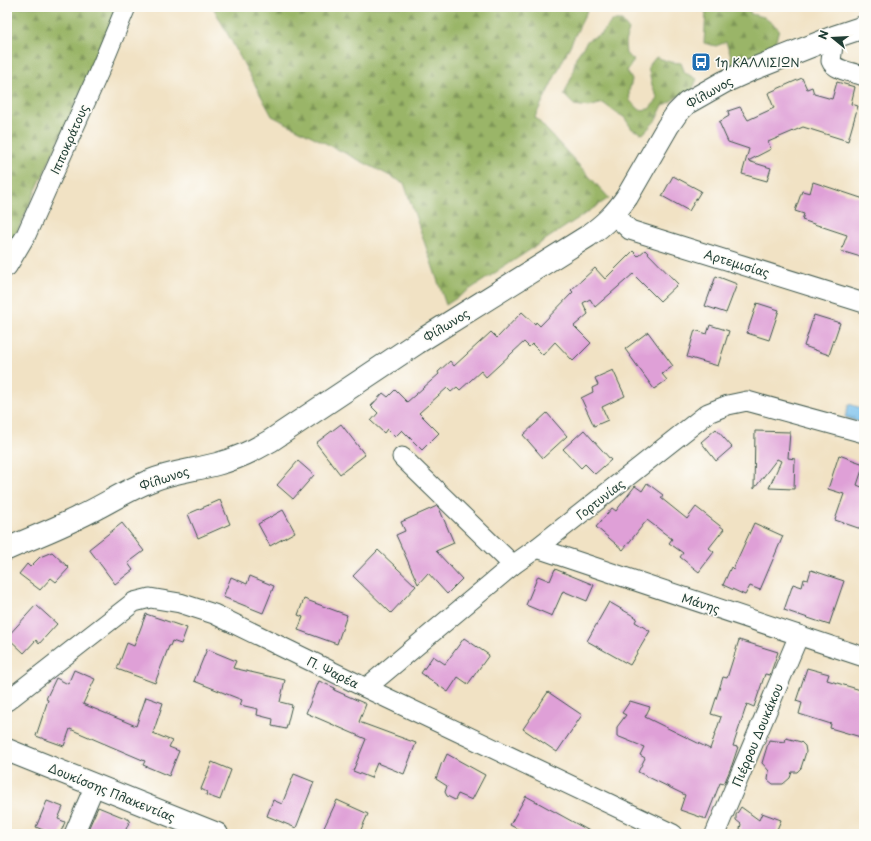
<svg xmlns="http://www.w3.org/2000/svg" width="871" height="841" viewBox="0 0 871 841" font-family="'Playpen Sans',sans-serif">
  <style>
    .forest { fill: url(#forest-firs); stroke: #5c794e }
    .water { fill: url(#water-ripples); stroke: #4a7e90 }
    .building { fill: #dfa0d7 }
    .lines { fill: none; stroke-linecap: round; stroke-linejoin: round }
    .minor-casing { stroke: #3e564a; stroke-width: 21 }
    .secondary-casing { stroke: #3e564a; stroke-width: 24 }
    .minor { stroke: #fff; stroke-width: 19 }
    .secondary { stroke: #fff; stroke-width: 22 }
    .labels { text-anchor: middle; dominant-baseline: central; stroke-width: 3.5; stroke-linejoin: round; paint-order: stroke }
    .poi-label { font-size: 12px; fill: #1f3d34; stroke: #fdfcf7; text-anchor: start }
    .street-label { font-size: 12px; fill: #1f3d34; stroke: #fdfcf7 }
  </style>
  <defs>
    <pattern id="forest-firs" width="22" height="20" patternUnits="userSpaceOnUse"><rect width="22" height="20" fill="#9ab567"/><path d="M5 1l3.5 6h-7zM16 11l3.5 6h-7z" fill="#7d9456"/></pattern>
    <pattern id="water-ripples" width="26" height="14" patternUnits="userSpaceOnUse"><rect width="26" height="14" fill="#75beed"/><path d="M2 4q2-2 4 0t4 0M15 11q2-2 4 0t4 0" fill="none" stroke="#5f9cc1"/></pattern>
  </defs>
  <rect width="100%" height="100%" fill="#fdfcf7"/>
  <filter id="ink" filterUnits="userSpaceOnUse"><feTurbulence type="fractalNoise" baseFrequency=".025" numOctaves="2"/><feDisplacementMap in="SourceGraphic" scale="8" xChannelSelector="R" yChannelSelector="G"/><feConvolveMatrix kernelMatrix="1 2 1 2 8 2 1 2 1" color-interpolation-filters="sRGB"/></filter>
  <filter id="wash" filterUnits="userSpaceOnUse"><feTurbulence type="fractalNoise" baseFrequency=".012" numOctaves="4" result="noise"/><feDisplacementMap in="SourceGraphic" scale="16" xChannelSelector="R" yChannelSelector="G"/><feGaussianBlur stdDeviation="0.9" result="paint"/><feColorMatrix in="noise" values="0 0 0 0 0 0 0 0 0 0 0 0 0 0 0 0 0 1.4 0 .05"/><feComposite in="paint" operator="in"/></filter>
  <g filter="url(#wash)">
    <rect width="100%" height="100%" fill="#f1e2c4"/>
    <g class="forest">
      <polygon points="7,7 119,7 7,254"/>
      <polygon points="213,7 589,7 535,117 609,198 446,305 404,183 272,116"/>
      <polygon points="700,7 748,7 751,14 764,17 779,29 776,40 767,52 731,69 731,56 726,42 716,46 704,43 706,13"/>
      <polygon points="612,21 622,21 629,30 625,42 626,54 634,60 627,71 632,80 629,91 630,101 640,110 649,109 658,99 652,85 648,67 656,57 670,62 681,63 685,73 697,79 692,91 677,97 662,107 656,120 643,134 632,129 624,117 615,112 603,103 589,107 574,105 564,95 572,76 576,57 588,40 601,34"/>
    </g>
    <polygon class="water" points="849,404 864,409 864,424 845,417"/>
    <g id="blocks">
      <g class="building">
        <polygon points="802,78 807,89 812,87 814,94 832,99 837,82 855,87 851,104 858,106 848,141 803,127 768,142 771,149 748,161 771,168 767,181 742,174 749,149 728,142 719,122 729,116 728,111 740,107 748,120 774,108 768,93"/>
        <polygon points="673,176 701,191 689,211 662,196"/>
        <polygon points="813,182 864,199 864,258 841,251 847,235 802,220 804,214 795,211 802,191 810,193"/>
        <polygon points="645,250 678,284 660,301 633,274 595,307 590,299 583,303 588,314 574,326 591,343 573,361 555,342 543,355 532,344 529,347 524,342 486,377 481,371 460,390 457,387 451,392 447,388 419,413 439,433 422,450 402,430 395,437 387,429 384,433 371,421 378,413 371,406 383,393 388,397 395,390 407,402 439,374 438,372 450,361 454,366 491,332 497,338 522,312 535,324 536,322 540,326 573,292 571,290 595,268 605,279 633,251 638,256"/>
        <polygon points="716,276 737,284 726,313 705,306"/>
        <polygon points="757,303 779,310 769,340 747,333"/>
        <polygon points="814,315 840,323 829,355 804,346"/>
        <polygon points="710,325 729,331 718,366 687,357 695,330 707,334"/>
        <polygon points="648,332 673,366 662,374 667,380 654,389 625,349"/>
        <polygon points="613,370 625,396 602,407 608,420 594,426 581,398 593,392 592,388 598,385 595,378"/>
        <polygon points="547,413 567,436 543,458 523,435"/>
        <polygon points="341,424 365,455 340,474 316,443"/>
        <polygon points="716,429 732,447 716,461 701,442"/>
        <polygon points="584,430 611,460 595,474 585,464 581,468 563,449"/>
        <polygon points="755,431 790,432 788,458 795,459 794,489 769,488 781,461 777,459 754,489"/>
        <polygon points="839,455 864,464 857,485 864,488 864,530 835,520 844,494 828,489"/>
        <polygon points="298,461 314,475 293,499 277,485"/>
        <polygon points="647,483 663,495 661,498 687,519 696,507 724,529 709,548 714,552 699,572 680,557 683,553 669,543 672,539 647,520 623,550 596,527 612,508 616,511 635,486 642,491"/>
        <polygon points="220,500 230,524 198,538 188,514"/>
        <polygon points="437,506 439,508 454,543 436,551 462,579 447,594 428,573 418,584 396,535 405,531 401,522"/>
        <polygon points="283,510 295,532 270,546 258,524"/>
        <polygon points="122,523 144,551 128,563 133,570 115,584 89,549"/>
        <polygon points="754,523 783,536 760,590 750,586 745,595 723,585 731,567 733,569"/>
        <polygon points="378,550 416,586 391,613 353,576"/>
        <polygon points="52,552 69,568 56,582 51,578 40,590 19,574 27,564 30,567 40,557"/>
        <polygon points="555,569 594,585 587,601 563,591 552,616 526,605 538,576 550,581"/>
        <polygon points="811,570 844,581 829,625 784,610 793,584 802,587 804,579 808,580"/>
        <polygon points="250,576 274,586 263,613 223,597 231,577 247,584"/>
        <polygon points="304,599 347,615 337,644 298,630 303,617 298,615"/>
        <polygon points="609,602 637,618 635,622 650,631 630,665 587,641"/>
        <polygon points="36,605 57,624 39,644 36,640 24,653 7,637"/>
        <polygon points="146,614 187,628 181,644 172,641 170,646 169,646 155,683 117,669 127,643 134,646"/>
        <polygon points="464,638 489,655 468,684 458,677 448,692 421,673 433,656 445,664"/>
        <polygon points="739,640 778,652 770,675 765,674 754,707 747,704 733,746 738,747 732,765 724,784 720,783 706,819 680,810 685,795 638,772 645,758 640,755 644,747 617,736 617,727 626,715 622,713 630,701 650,707 645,717 710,749 721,717 711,714 723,677 727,678"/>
        <polygon points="207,649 236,661 233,668 285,680 280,702 292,705 286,729 272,726 273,719 257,715 258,709 240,705 242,700 194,681"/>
        <polygon points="807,668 829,674 827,680 864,691 864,738 830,728 831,724 799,714 802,703 796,701"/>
        <polygon points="74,670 95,679 83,704 136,726 146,697 163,703 153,733 172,741 169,747 179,751 169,776 143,765 145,761 70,729 64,746 36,736 48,700 46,699 56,678 68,684"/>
        <polygon points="319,681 335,688 334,690 366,704 359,722 416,743 404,774 377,763 371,778 353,771 366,739 306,713"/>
        <polygon points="548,692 582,715 557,752 523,729"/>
        <polygon points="786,738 801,742 805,746 806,752 801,768 797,772 792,772 790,778 783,784 773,784 768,780 769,771 762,763 769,740 785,742"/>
        <polygon points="447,754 485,775 472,800 458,794 455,800 447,796 445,792 447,786 436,779 442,762 443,763"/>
        <polygon points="212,762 231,770 220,800 206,795 207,792 201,789"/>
        <polygon points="294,774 314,782 296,828 267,816 273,800 282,804"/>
        <polygon points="526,796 595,834 527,834 510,825"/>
        <polygon points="337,800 368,814 359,834 321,834"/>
        <polygon points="47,801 63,807 58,819 65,822 60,834 52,834 36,827"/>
        <polygon points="98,807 130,820 124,834 86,834"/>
        <polygon points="741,807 759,820 762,813 781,820 776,832 778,834 739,834 741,824 736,820 736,815"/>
      </g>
    </g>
  </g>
  <g filter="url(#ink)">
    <use href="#blocks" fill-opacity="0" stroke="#3e564a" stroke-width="1"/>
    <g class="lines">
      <g class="minor-casing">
        <g id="minor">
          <path d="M834,37L831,61C834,70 855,73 864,76"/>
          <polyline points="614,215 630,230 864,303"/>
          <polyline points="7,267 26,235 102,65 126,7"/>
          <polyline points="402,457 513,565"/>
          <polyline points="537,548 864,657"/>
          <polyline points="366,688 513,565 537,548 708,413 728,405 747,401 864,433"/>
          <polyline points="7,701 134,602 150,598 180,603 214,614 366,688 673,834"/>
          <polyline points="74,834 95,785"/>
          <polyline points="715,834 799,635"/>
        </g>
      </g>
      <g class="secondary-casing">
        <g id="secondary">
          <path d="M7,549C31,538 56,529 79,517C103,506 125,491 150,481C172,472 194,470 217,464C236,459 253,451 270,441L417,343L588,236C605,224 615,214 627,197L668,126L677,113L687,103L724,82L753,69L834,37L864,27"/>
          <polyline points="7,750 217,834"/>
        </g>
      </g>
      <use href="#minor" class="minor"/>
      <use href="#secondary" class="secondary"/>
    </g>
  </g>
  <defs>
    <g id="bus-square" transform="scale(1)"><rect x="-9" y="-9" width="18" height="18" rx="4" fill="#1f6fb2" stroke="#fdfcf7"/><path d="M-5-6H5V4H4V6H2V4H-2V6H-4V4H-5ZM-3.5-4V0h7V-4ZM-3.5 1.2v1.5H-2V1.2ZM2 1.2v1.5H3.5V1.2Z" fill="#fff"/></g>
  </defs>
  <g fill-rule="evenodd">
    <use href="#bus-square" x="701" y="62"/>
  </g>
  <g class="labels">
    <g class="poi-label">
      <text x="715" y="62">1η ΚΑΛΛΙΣΙΩΝ</text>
    </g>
    <g class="street-label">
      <text transform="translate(709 92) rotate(-30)">Φίλωνος</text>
      <text transform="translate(69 139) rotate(-66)">Ιπποκράτους</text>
      <text transform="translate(737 263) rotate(17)">Αρτεμισίας</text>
      <text transform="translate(446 325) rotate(-32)">Φίλωνος</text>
      <text transform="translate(164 478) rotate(-18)">Φίλωνος</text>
      <text transform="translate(600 499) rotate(-38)">Γορτυνίας</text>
      <text transform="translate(701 603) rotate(18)">Μάνης</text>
      <text transform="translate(333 672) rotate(26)">Π. Ψαρέα</text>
      <text transform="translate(757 735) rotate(-67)">Πιέρρου Δουκάκου</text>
      <text transform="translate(112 792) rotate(22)">Δουκίσσης Πλακεντίας</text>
    </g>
  </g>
  <rect width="871" height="841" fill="none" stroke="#fdfcf7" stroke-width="24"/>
  <g transform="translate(833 38) rotate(288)" stroke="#fdfcf7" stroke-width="3" paint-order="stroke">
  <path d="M0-3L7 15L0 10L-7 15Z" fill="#1f3d34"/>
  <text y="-6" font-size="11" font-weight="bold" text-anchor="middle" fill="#1f3d34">N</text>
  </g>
</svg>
